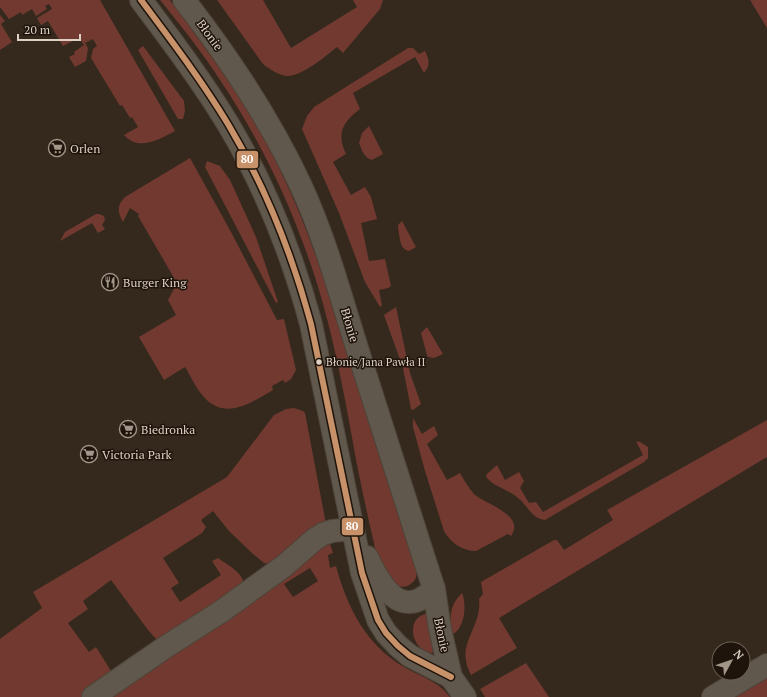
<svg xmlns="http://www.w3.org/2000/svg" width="767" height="697" viewBox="0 0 767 697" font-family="'PT Serif',serif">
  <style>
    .green { fill: #71392f; fill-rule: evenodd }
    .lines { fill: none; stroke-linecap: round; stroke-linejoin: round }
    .minor-casing { stroke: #4e4439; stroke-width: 24 }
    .minor { stroke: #60584c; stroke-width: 22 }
    .bus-1-casing { stroke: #1e140b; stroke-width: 9 }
    .bus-1 { stroke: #c7916a; stroke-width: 6 }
    .bus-dot { fill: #ded0c3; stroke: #1e140b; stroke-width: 1.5 }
    .labels { text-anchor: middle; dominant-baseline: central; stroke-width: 3; stroke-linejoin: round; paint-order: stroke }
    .bus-label { font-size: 11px; fill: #ded0c3; stroke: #1e140b; text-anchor: start }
    .street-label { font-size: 12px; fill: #ded0c3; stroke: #1e140b }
    .poi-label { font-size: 12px; fill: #ded0c3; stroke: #1e140b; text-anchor: start }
    .line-badge { stroke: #1e140b; stroke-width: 1.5 }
    .badge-label { font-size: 11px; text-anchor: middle; font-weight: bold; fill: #fff }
  </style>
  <rect width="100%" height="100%" fill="#35291d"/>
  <g class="green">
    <path d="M0,0H100L175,131C160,139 139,152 124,135L138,127L132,117L130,118L122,105L120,106L91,58L93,49L97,46L93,39L85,43L88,48L86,61L75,67L69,57L75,54L74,52L84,45L79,38L63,46L48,21L41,25L37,18L52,9L49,4L45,6L47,9L36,16L32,9L22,15L21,12L9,19L0,7Z"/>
    <path d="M160,0H170C207,50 244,99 272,154C306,219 328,290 350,359C372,429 394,499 416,569C417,575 417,579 412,583C395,597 383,568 377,556C370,527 364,499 358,470C344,393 331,316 303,243C282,185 254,131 220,80C202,52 181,26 160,0Z"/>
    <path d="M217,0H263L291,48L357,7L353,0H383L380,9L343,53L337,47C326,56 302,76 288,76C280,76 269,69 263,64Z"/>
    <polygon points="750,0 767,0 767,28"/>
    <polygon points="0,15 5,21 1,24 12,42 0,50"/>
    <polygon points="143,46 184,101 185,111 183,119 178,119 138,50"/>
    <path d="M408,48H413L419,54L425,51C429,60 431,65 424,73L415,57L353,93L360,109C343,122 336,133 346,154L333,162L351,195L365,187L371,197L377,219L361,223L369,261L385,259L391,286L388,288L379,290L382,305L380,307L365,282L339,213L302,129L307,116L314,107Z"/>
    <path d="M369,126L383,154L372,160C364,158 362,150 359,143L362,133Z"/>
    <path d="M190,158L231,232L277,320L284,319L296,370L291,379L285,383L283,380L272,386L273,390C252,402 225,422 203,396C196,388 191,377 185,367L164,380L139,337L176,315L168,300L177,283L138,216L139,214L130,208L123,222C117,212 117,205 125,197Z"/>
    <polygon points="207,161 220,166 230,180 256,237 278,302 276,303 205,167"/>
    <polygon points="96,214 99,214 104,216 105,220 102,225 105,229 98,233 92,223 60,241 65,232"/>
    <path d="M402,221L416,247L409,251C399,249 400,236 398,228V225Z"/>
    <polygon points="396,307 410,373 421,404 413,410 411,409 403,368 384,315"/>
    <polygon points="427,327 443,354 434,358 428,357 427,355 421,333"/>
    <path d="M294,408L303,411L305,413L326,524L271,564L264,563L253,554L229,531L213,511L201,520L206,527L202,533L163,558L179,583L171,588L180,602L221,575L212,561L218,558C228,565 242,572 244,584L157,640L148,630L111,580L83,601L88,609L68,623L89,652L96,647L113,674L82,697H0V639L42,608L33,592L227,477L274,415L286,409Z"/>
    <path d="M413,418L422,434L434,426L438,435L427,444L447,480L460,473C464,480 469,488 474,494C485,504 526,515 511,536L508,534L476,551C462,551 451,543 444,531L425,471L413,427Z"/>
    <path d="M767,420V457L499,618L517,648L471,675C469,670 466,665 466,660C462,640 482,623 479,599L483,594L481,582L554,540H557L564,550L613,520L607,510Z"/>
    <path d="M636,441L640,442L648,447V458L644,462L545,520C531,518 528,506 518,498C508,489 494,487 486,477L487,474L497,465L505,480L519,472L524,481L520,488L529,503L536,502L543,512L643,455Z"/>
    <path d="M328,538L333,553L328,555L330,568L336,566C347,607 366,645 404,667C421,677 437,680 450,697H106ZM310,568L318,581L293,597L284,584Z"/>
    <path d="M462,593C467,604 465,628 453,634H451C450,616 449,606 462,593Z"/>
    <path d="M425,614L428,615L435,650L432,653C413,652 404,620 425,614Z"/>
    <polygon points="526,663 549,697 485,697 480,689"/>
    <polygon points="767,671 767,697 724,697"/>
  </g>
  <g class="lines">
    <g class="minor-casing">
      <g id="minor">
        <path d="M141,0C171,40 202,81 228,124C265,186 292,254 311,324L362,573L378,620L386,633L398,646L410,656L451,677"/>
        <path d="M184,0C229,58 270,119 301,186C325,238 340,294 357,348C383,429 408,509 434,589L440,629L451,677L465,697"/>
        <path d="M367,557C374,572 389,602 408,602C418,603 427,595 434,589"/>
        <polyline points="93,697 167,646 222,611 284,566 315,539 323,534 332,531 353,529"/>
        <polyline points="713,697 767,665"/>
      </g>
    </g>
    <use href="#minor" class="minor"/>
    <g class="bus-1-casing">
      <path id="bus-1" d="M141,0C171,40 202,81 228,124C265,186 292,254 311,324L362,573L378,620L386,633L398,646L410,656L451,677"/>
    </g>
    <use href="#bus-1" class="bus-1"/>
  </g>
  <defs>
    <g id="supermarket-ring" transform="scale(0.9)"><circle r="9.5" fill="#1e140b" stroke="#a39689" stroke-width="1.5"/><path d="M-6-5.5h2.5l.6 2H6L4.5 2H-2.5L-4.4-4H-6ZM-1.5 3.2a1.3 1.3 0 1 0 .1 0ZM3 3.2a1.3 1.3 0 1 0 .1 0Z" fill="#a39689"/></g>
    <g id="restaurant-ring" transform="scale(0.9)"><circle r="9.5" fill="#1e140b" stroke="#a39689" stroke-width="1.5"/><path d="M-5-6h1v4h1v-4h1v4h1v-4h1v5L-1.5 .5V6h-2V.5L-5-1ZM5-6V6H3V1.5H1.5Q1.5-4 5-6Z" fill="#a39689"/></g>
  </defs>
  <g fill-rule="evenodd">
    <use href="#supermarket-ring" x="57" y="148"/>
    <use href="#restaurant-ring" x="110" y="282"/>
    <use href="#supermarket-ring" x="128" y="429"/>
    <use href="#supermarket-ring" x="89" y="454"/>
  </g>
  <circle class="bus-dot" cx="319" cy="362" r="3.5"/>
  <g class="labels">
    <g class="bus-label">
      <text x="326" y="362">Błonie/Jana Pawła II</text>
    </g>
    <g class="street-label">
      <text transform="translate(210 35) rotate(54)">Błonie</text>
      <text transform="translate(350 325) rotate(73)">Błonie</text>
      <text transform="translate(442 635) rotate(78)">Błonie</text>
    </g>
    <g class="poi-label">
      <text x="70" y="148">Orlen</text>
      <text x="123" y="282">Burger King</text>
      <text x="141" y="429">Biedronka</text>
      <text x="102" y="454">Victoria Park</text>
    </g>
  </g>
  <g class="line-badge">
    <rect x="236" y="150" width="23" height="19" rx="4" fill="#c7916a"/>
    <rect x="341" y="517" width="23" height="19" rx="4" fill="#c7916a"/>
  </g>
  <g class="badge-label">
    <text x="247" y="163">80</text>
    <text x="352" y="530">80</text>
  </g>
  <g transform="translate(731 661) rotate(50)"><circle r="19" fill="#1e140b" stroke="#6b5f55"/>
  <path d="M0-3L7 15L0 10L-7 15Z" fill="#a39689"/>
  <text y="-6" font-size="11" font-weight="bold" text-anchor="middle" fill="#ded0c3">N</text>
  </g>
  <path d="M18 34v6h62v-6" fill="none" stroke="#ded0c3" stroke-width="2"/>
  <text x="24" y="34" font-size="12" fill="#ded0c3" stroke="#1e140b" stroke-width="3" paint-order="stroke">20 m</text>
</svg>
